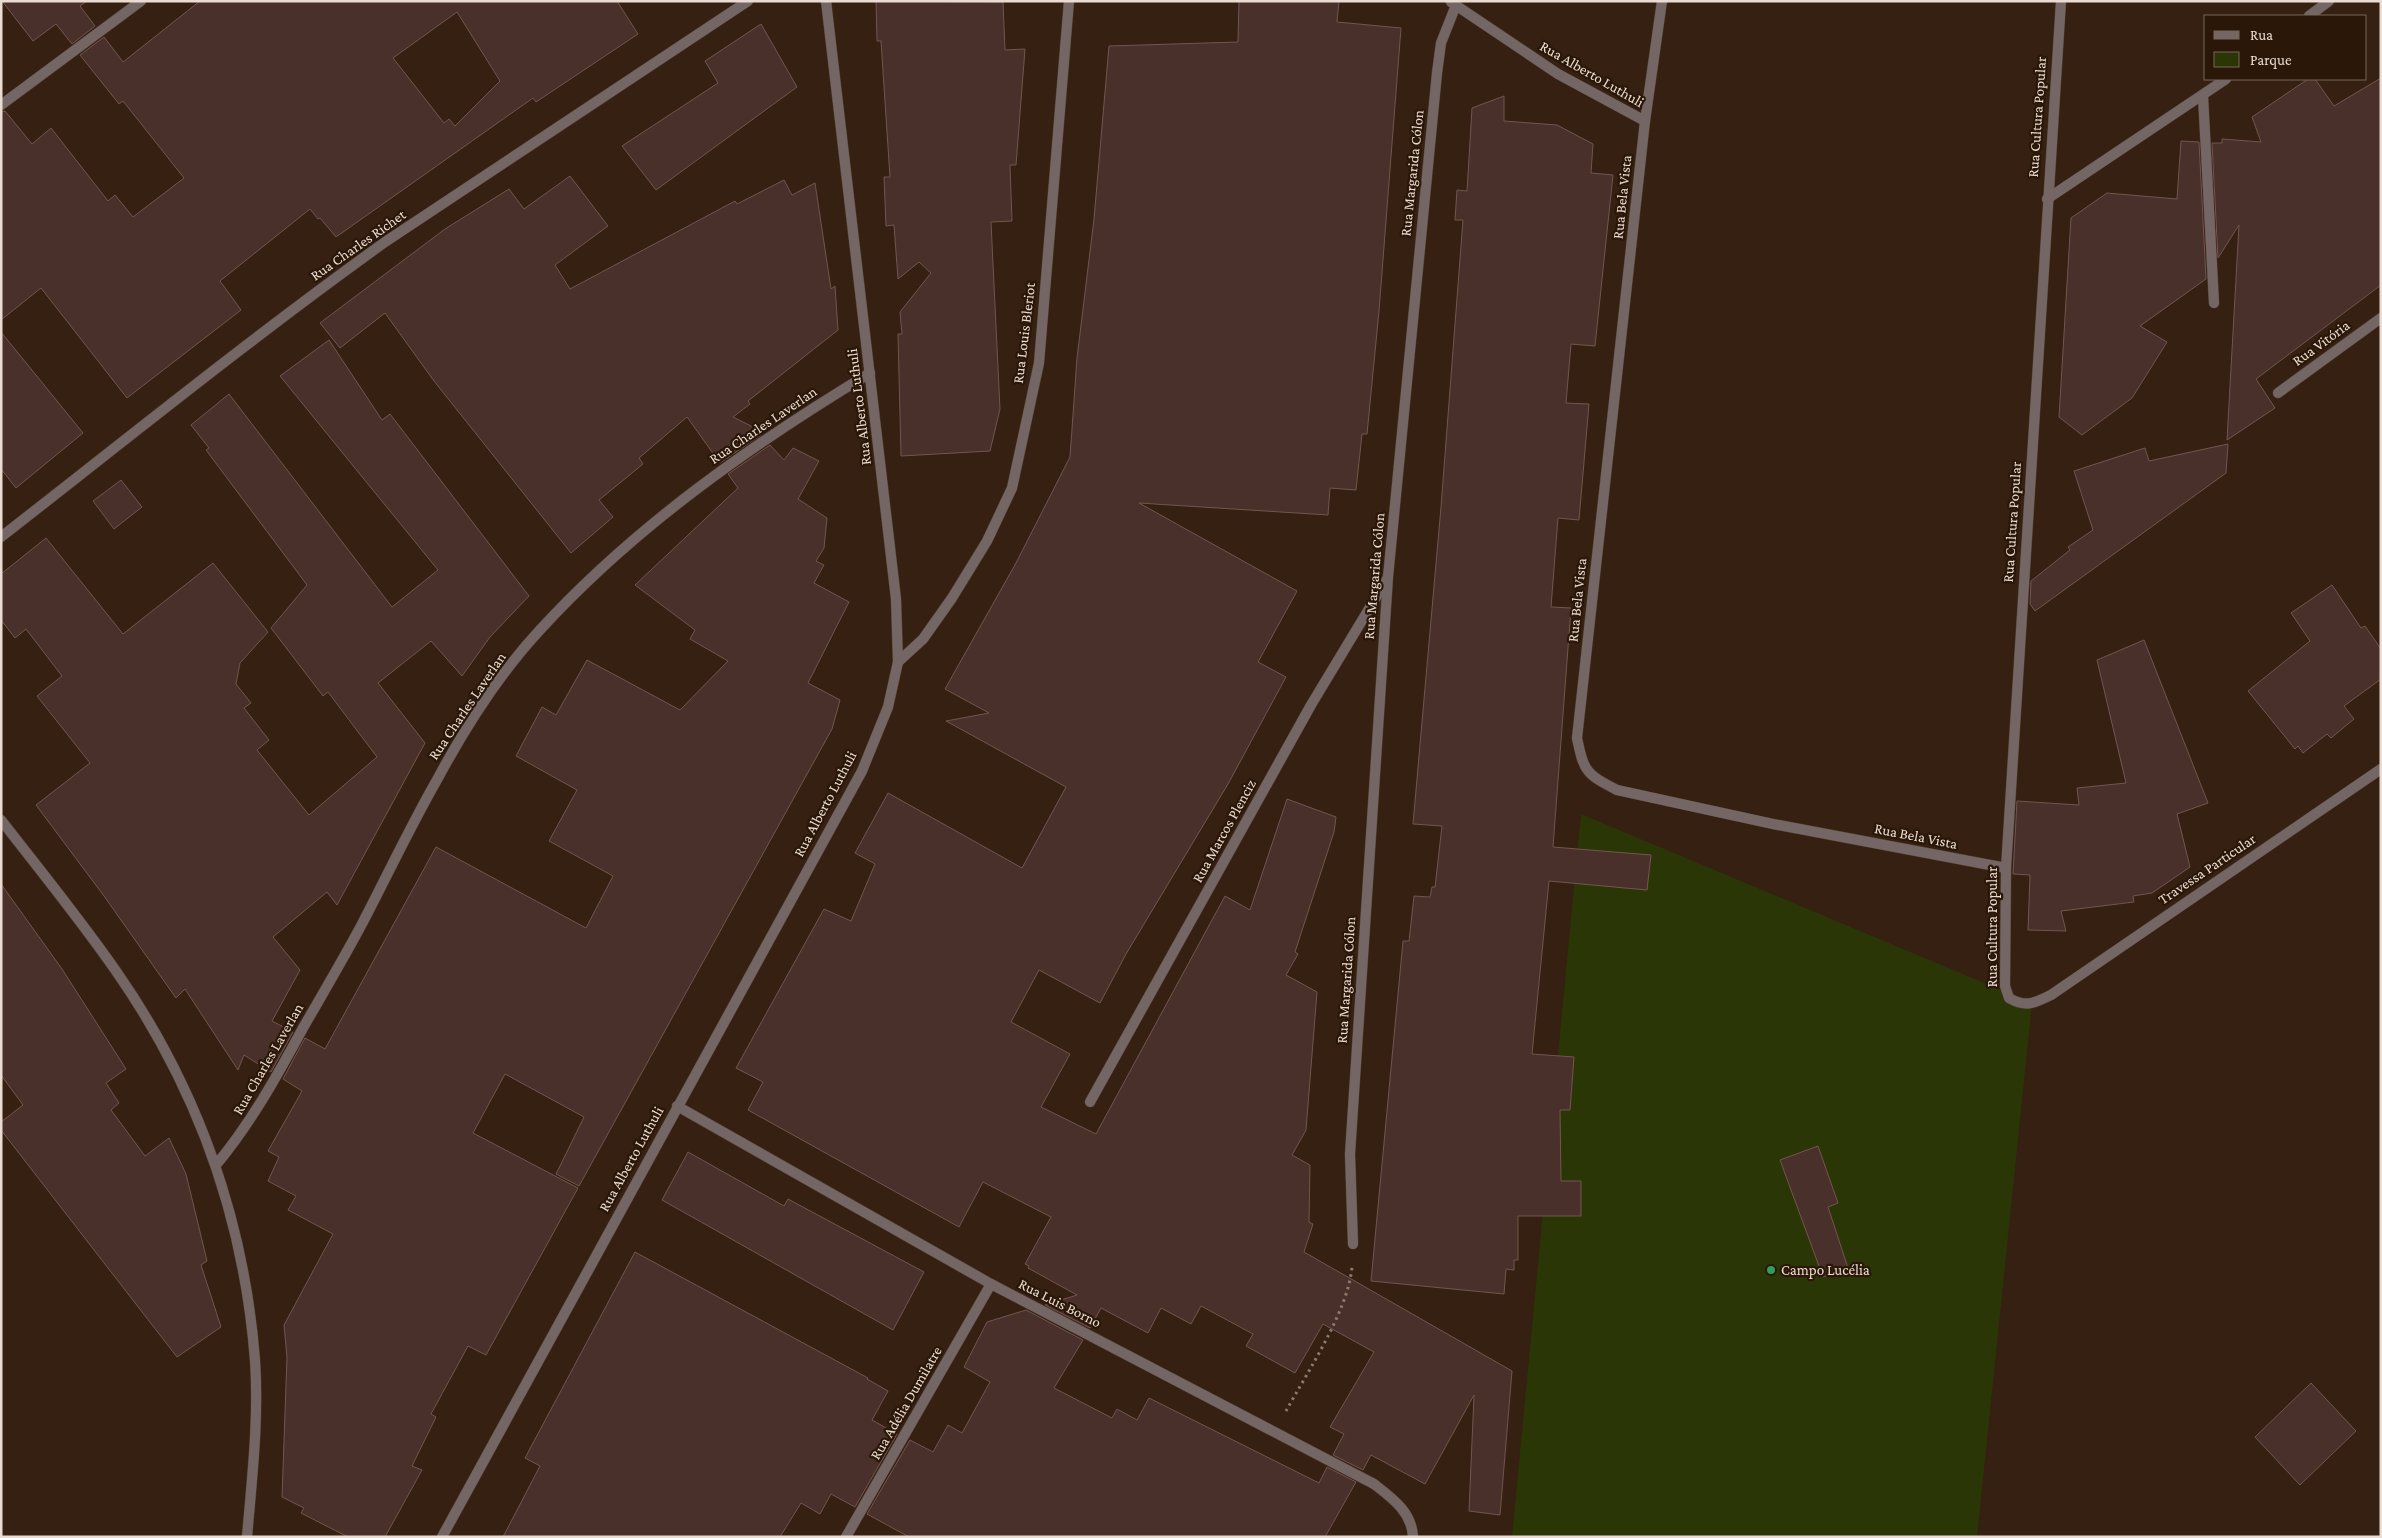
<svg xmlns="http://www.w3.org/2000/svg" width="2382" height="1538" viewBox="0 0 2382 1538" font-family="'Crimson Pro',serif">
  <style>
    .park { fill: #2b3607 }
    .building { fill: #4a302b; stroke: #735550; fill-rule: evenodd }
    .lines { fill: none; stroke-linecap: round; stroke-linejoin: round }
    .minor-casing { stroke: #523e30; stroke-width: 11 }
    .path { stroke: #8c7a6e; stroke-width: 3; stroke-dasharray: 2.5 4; stroke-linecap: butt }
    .minor { stroke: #746664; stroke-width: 10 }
    .leisure-dot { fill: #2e9e5b; stroke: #2a1708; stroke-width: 2 }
    .labels { text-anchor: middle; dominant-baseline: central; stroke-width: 4.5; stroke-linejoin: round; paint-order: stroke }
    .street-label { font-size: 15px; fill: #eadcd2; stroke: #2a1708 }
    .poi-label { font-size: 15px; fill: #eadcd2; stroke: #2a1708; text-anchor: start }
  </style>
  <rect width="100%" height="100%" fill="#352011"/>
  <polygon class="park" points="1581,814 2032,1003 1977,1537 1512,1537"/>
  <g class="building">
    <polygon points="2,1 87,1 80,6 95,26 72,44 56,24 33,41"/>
    <path d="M200,1H617L638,34L536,102L533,98L336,237L320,218L318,219L310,209L220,281L241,310L127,398L41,288L1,320V112L5,111L32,144L51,128L108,201L115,195L133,217L184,178L123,101L119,104L80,55L104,37L123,62ZM457,12L500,81L455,126L449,119L444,123L393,58Z"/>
    <polygon points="876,1 1003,2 1005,50 1025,49 1016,165 1010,165 1012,221 991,222 1000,409 990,451 901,456 898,334 902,334 900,312 931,273 919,262 898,279 894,225 886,226 884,177 890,177 881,41 877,41"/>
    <polygon points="1239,1 1339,1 1337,22 1401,28 1379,311 1367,434 1362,434 1356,490 1330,488 1328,515 1139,503 1297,591 1258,662 1286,677 1228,784 1126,954 1100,1003 1039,970 1011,1022 1070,1054 1041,1107 1096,1134 1225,896 1250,910 1287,799 1336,817 1334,832 1295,952 1298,954 1286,975 1317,992 1306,1130 1292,1155 1310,1165 1309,1222 1313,1224 1304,1252 1512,1371 1500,1515 1469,1511 1474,1395 1425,1484 1371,1455 1363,1470 1333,1455 1344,1434 1330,1427 1374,1352 1323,1324 1295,1373 1246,1346 1253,1334 1201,1306 1191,1324 1161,1308 1148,1333 1101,1308 1090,1328 1045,1305 1077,1295 1028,1268 1029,1266 1025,1264 1051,1217 983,1182 959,1227 748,1110 763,1082 736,1068 824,909 851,921 875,864 855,853 888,793 1022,868 1066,787 946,721 989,713 945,689 1016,563 1070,457 1077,358 1094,219 1109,46 1238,42"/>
    <polygon points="761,24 797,87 656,190 622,146 718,83 705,61"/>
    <polygon points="2381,78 2381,285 2256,379 2275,408 2227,440 2239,225 2218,258 2212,143 2222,143 2222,139 2261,142 2252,117 2308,79 2315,79 2334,106"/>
    <polygon points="1504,96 1504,121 1557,125 1593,144 1591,173 1613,175 1595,346 1571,344 1566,403 1589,404 1579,520 1558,518 1551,607 1571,608 1553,847 1651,855 1647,890 1549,881 1532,1054 1574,1057 1570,1110 1560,1110 1561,1181 1581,1181 1581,1216 1518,1216 1518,1260 1514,1260 1514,1270 1506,1269 1504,1294 1371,1281 1403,941 1409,941 1414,896 1430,897 1432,887 1435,887 1442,826 1413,824 1441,507 1463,220 1455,220 1457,190 1467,191 1472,108"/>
    <polygon points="2181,141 2199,142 2206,279 2140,326 2167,342 2132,398 2082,435 2059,417 2071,218 2107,193 2177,199"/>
    <polygon points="570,176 608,226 555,265 570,289 735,201 737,204 784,180 792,195 815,183 831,289 835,286 838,330 748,401 750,404 733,417 755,428 761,435 720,463 687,417 639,458 643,464 599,500 613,517 571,553 434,381 385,313 340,348 320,323 445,229 509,189 524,209"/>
    <polygon points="1,332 83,433 16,488 1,469"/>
    <polygon points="329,340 382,420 390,414 529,596 490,637 462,676 431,641 378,683 425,743 337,905 327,892 273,937 300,970 272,1021 293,1032 271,1072 244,1055 238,1070 185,989 176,998 104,896 36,805 90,763 37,696 62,676 26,629 15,638 1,620 1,574 46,538 123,634 213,563 268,632 240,663 236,684 251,703 244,708 269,740 257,750 309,815 377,757 328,692 323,696 271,628 307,585 206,450 209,448 191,425 229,394 392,607 438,570 280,376"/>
    <polygon points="2228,444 2226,473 2035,611 2030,604 2031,581 2070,550 2068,547 2093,530 2074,471 2145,448 2149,461"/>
    <polygon points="770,445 784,460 793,448 819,461 798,499 827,518 824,548 816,561 824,565 814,583 849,602 808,683 840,700 832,729 579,1186 556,1174 584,1117 505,1074 473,1133 578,1188 486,1355 468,1346 431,1414 436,1417 412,1466 422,1470 385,1537 348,1537 301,1513 304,1508 282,1497 287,1357 284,1325 333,1234 288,1210 296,1196 268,1181 279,1157 268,1151 302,1091 283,1079 305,1038 325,1049 436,847 586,928 613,876 549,841 577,790 516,756 542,707 556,715 587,660 680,710 728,661 690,639 695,630 635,585 738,488 728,474"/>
    <polygon points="121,480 142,507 114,529 93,501"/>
    <polygon points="2332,585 2361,628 2365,626 2381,649 2381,679 2344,706 2354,719 2331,738 2327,734 2303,753 2298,746 2295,749 2248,691 2310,641 2291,613"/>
    <polygon points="2144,640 2208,803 2177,814 2190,867 2152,893 2133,896 2134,902 2061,911 2066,931 2028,930 2030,875 2013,874 2017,801 2079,805 2077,788 2126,783 2097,660"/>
    <polygon points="1,884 62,969 126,1069 106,1083 119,1103 111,1110 145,1156 169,1138 186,1174 207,1261 201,1265 221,1327 177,1357 1,1130 1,1122 23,1105 1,1075"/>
    <polygon points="1818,1146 1838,1203 1828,1207 1848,1268 1823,1277 1780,1160"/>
    <polygon points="688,1152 784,1206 788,1199 924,1272 893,1330 662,1200"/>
    <polygon points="635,1252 868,1378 867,1379 888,1391 872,1420 897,1434 855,1507 831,1494 820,1514 801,1503 780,1537 503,1537 540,1466 525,1458"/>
    <polygon points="1026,1310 1083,1340 1054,1388 1112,1418 1117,1409 1137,1420 1149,1398 1319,1483 1327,1467 1356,1482 1325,1537 909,1537 867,1514 910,1440 933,1452 948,1425 962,1433 990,1382 964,1367 987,1322"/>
    <polygon points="2311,1383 2356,1431 2300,1485 2255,1437"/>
  </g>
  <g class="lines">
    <g class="minor-casing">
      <g id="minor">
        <path d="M1662,1L1645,121L1577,738C1584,772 1586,774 1617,790L1773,824L2006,868"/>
        <path d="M2061,1L2006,868L2005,986L2009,998C2026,1008 2034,1003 2051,995L2381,769"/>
        <polyline points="1451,2 1558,74 1645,121"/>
        <polyline points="2309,16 2329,1"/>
        <polyline points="2203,96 2214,303"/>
        <polyline points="1,105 141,1"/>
        <polyline points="2047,199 2226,79"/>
        <polyline points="2278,393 2381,318"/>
        <path d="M1,537C128,438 254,336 385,242L748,1"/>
        <polyline points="898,662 923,639 952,598 987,541 1012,488 1039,363 1069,1"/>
        <path d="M1,820C40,870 80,919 116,971C197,1087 244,1219 255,1360C259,1419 252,1478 247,1537"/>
        <polyline points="1090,1102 1311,705 1387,579"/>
        <path d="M677,1106L991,1284L1374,1484C1392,1498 1412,1512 1413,1537"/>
        <path d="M216,1165C251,1123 277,1076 303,1028C323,993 344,958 363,922C388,874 411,825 438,778C465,728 501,672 539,631C634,527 751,445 870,373"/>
        <polyline points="1353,1244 1350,1154 1388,577 1437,73 1441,43 1456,5"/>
        <polyline points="442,1537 862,771 888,707 898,662 896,599 826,1"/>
        <polyline points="846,1537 991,1284"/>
      </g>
    </g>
    <path class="path" d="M1286,1411C1308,1371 1348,1311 1352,1267"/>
    <use href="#minor" class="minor"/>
  </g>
  <circle class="leisure-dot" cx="1771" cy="1270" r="5"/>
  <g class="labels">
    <g class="street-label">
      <text transform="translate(1592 74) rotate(30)">Rua Alberto Luthuli</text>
      <text transform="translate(2037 117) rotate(-86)">Rua Cultura Popular</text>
      <text transform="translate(1412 173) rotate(-84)">Rua Margarida Cólon</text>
      <text transform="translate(1622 197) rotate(-84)">Rua Bela Vista</text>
      <text transform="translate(358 245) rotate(-35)">Rua Charles Richet</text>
      <text transform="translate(1024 333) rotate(-83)">Rua Louis Bleriot</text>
      <text transform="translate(2321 343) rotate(-36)">Rua Vitória</text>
      <text transform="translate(859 407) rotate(-97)">Rua Alberto Luthuli</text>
      <text transform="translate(763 425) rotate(-34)">Rua Charles Laverlan</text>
      <text transform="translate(2012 522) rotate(-86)">Rua Cultura Popular</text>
      <text transform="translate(1374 576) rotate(-85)">Rua Margarida Cólon</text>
      <text transform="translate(1577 600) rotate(-84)">Rua Bela Vista</text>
      <text transform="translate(467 706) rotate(-56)">Rua Charles Laverlan</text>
      <text transform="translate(825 804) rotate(-62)">Rua Alberto Luthuli</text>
      <text transform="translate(1224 831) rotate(-61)">Rua Marcos Plenciz</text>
      <text transform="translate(1916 836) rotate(11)">Rua Bela Vista</text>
      <text transform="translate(2207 869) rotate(-34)">Travessa Particular</text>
      <text transform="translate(1992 927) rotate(-90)">Rua Cultura Popular</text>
      <text transform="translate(1346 980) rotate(-86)">Rua Margarida Cólon</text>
      <text transform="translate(268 1059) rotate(-60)">Rua Charles Laverlan</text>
      <text transform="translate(631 1159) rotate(-61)">Rua Alberto Luthuli</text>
      <text transform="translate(1060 1303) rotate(27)">Rua Luis Borno</text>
      <text transform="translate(906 1403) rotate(-60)">Rua Adélia Dumilatre</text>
    </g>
    <g class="poi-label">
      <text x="1781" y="1270">Campo Lucélia</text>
    </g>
  </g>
  <rect width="2382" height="1538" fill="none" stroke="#eadcd2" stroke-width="5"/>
  <rect x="2204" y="15" width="162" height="65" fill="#2a1708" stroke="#776659"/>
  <rect x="2214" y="31" width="25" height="8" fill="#746664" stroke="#776659"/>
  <text x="2250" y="40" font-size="15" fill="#eadcd2">Rua</text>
  <rect x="2214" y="52" width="25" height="15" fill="#2b3607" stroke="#776659"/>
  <text x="2250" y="65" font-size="15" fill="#eadcd2">Parque</text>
</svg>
